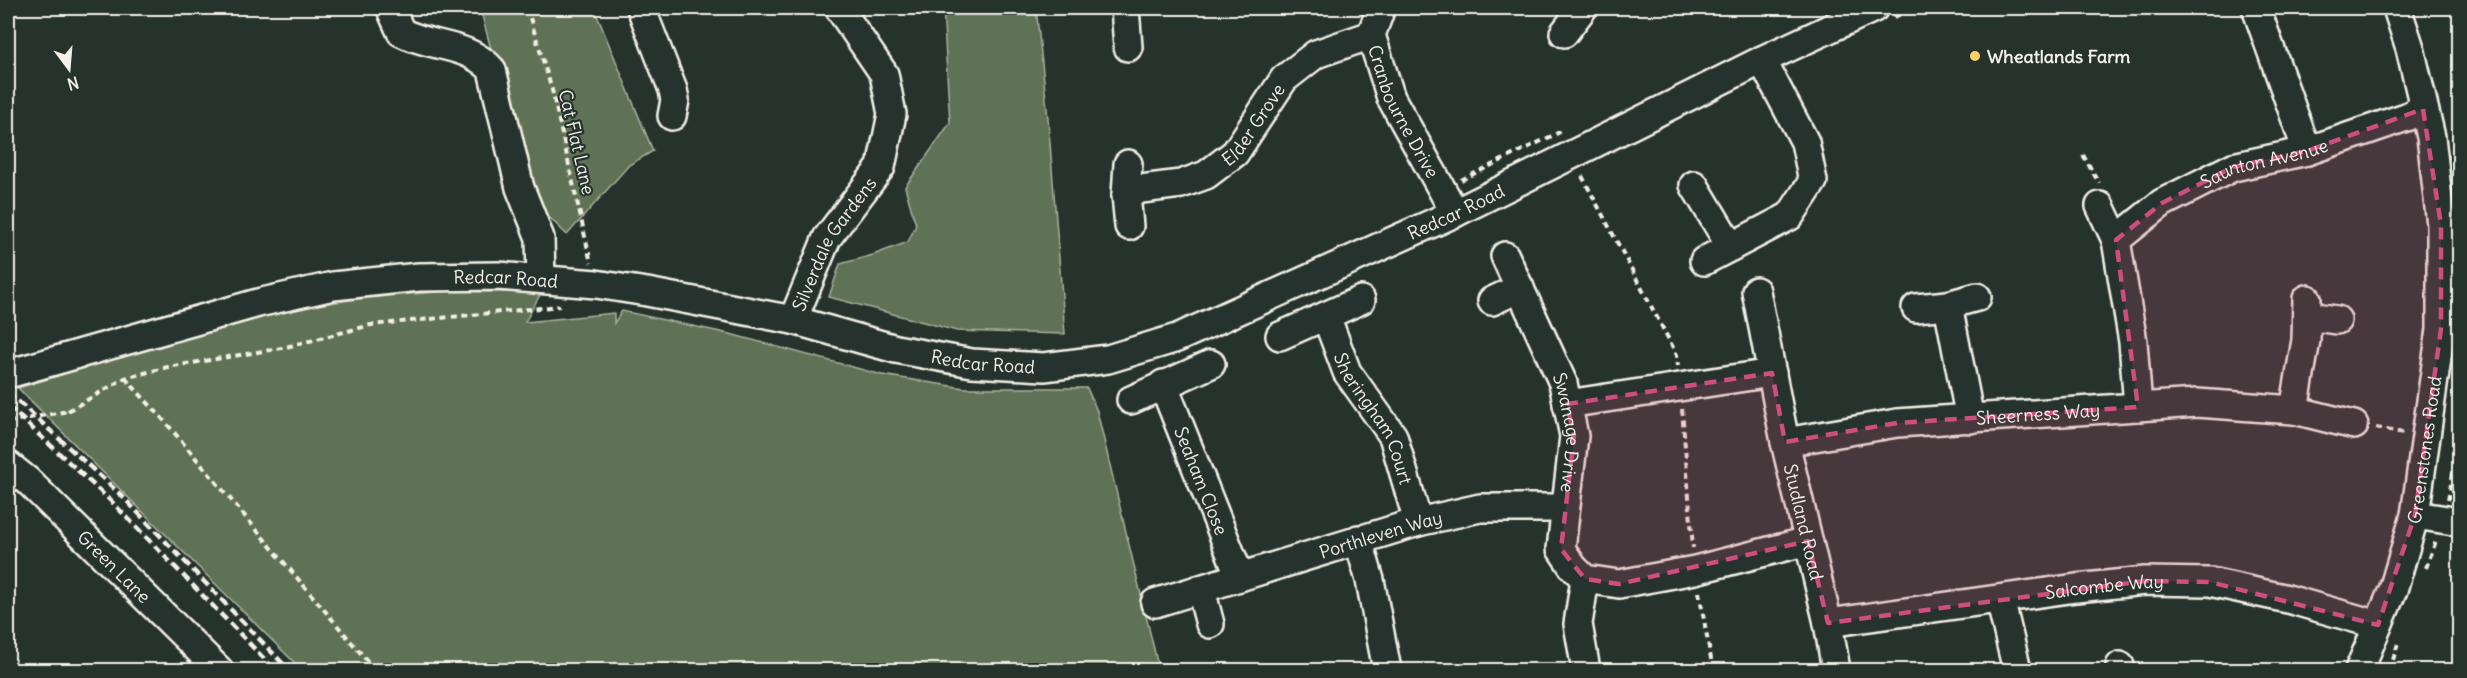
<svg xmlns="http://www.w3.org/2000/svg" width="2467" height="678" viewBox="0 0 2467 678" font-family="Delius,sans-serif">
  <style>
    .green { fill: #617254; stroke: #aab29e; stroke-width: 1.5 }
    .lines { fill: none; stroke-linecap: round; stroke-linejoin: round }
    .minor-casing { stroke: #f4f1e8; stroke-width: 32 }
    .path { stroke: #f4f1e8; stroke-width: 4; stroke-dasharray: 6 4.5; stroke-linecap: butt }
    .minor { stroke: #26332d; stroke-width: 27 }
    .rail { stroke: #f4f1e8; stroke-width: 4.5; stroke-dasharray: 9 4.5; stroke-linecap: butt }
    .path-bridge { stroke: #f4f1e8; stroke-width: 4; stroke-dasharray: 6 4.5; stroke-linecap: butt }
    .marked { fill: #ce4e7e; fill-opacity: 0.2; stroke: #ce4e7e; stroke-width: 4.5; stroke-dasharray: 12 8; stroke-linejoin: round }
    .poi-dot { fill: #ffd166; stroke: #26332d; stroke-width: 2 }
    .labels { text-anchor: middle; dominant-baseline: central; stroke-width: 4.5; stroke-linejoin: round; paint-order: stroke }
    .poi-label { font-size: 18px; font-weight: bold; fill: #f4f1e8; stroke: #26332d; text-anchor: start }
    .street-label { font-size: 18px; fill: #f4f1e8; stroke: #26332d }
  </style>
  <rect width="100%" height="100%" fill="#26332d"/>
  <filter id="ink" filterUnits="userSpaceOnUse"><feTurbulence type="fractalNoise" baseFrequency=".0167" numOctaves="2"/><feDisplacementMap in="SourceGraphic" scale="12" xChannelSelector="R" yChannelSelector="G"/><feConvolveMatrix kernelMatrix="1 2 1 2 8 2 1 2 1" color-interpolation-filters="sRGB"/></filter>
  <g filter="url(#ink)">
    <g class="green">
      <polygon points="480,8 594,8 653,151 629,165 567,235 531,199"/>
      <polygon points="943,8 1036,8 1048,118 1065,334 957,331 829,297 840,264 873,255 908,242 916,225 905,187 950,123"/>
      <path d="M450,291L541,293L525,322L614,313V323L622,311L730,334L882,375L964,388H1087L1097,411L1159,670H302L18,388C109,361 199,330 291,310C344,299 397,295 450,291Z"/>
    </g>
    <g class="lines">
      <g class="minor-casing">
        <g id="minor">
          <polyline points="641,8 673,90 675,100 672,116"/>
          <polyline points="1125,8 1128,47"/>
          <path id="s1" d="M1381,8L1371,35L1391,98L1455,213"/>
          <polyline points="2256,8 2307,151"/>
          <path d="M392,12L401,32C432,48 469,43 492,70L520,188L540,238L541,279"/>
          <polyline points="1564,33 1583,8"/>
          <path id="s2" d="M1128,164L1126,195L1141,189L1181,184L1206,175L1235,153L1284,79L1316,54L1371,35"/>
          <polyline points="1694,185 1731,247"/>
          <polyline points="1126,195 1129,226"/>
          <polyline points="2100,206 2116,240"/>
          <path id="s3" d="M1505,256L1563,383L1574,436L1561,549L1573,567L1585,579L1619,584L1695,570L1808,541"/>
          <polyline points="1704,261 1790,216 1813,181 1805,142 1762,60"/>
          <path id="s4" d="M1756,291L1785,442L1828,623L1836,670"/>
          <polyline points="1492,301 1520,288"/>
          <polyline points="1948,305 1970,419"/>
          <polyline points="1916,308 1948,305 1977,297"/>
          <path id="s5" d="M1326,316L1347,372L1393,436L1418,522"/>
          <polyline points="2307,316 2337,320"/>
          <path id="s6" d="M793,320L827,238L881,167L892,114L884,74L839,8"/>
          <polyline points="1280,336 1361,300"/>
          <path id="s7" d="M8,374L258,303L333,286L419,277L498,276L596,284L647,292L793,320L896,349L972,363L1044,367L1108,359L1177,338L1455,213L1762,60L1874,8"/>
          <path id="s8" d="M1163,384L1240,577"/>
          <polyline points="1131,400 1211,364"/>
          <polyline points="1567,404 1772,373"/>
          <path id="s9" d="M2138,407L2133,342L2116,240L2162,203L2233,167L2307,151L2406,117L2423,109"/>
          <polyline points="2294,410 2306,340 2307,299"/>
          <path id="s10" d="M1785,442L1897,423L2197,403L2294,410L2354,425"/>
          <path id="s11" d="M8,465L28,481L219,670"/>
          <polyline points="2415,515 2460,522"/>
          <polyline points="1358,539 1370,580 1387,670"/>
          <polyline points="1585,579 1578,624 1586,670"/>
          <polyline points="1201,590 1210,624"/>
          <polyline points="2000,599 2017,670"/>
          <path id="s12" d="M1155,603L1418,522L1480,508H1565"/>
          <path id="s13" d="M1828,623L2076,588L2145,581L2210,582L2288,599L2378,625"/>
          <polyline points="2120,666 2120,670"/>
          <path id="s14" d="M2359,670L2393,590L2415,515L2441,329V225L2431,137L2410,48L2397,8"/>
        </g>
      </g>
      <g class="path">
        <polyline points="527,8 552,90 591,263"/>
        <polyline points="1894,17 1915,8"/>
        <polyline points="2083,155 2099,183"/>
        <polyline points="1582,176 1677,355 1678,366"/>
        <polyline points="1461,180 1562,131"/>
        <polyline points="125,378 161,417 375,670"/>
        <polyline points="1682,409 1693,548"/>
        <polyline points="68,411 125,378 168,367 282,348 371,325 560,306"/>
        <polyline points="2376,428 2404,433"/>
        <polyline points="2448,500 2460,438"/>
        <polyline points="2426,568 2436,541"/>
        <polyline points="1699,592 1713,670"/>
        <polyline points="2390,670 2399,640"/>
      </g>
      <use href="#minor" class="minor"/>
      <g class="rail">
        <polyline points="8,392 121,495 289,670"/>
        <polyline points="8,406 113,503 275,670"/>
      </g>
      <polyline class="path-bridge" points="8,422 68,411"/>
    </g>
  </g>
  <path class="marked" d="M2423,109L2441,225V329L2415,515L2378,625L2210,582L2145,581L1828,623L1808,541L1619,584L1585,579L1561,549L1574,436L1567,404L1772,373L1785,442L1897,423L2138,407L2116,240L2162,203L2233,167L2307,151Z"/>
  <circle class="poi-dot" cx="1975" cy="56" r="6"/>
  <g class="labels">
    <g class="poi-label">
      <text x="1987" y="56">Wheatlands Farm</text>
    </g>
    <g class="street-label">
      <text stroke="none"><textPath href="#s1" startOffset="112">Cranbourne Drive</textPath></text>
      <text stroke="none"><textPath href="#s2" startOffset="184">Elder Grove</textPath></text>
      <text transform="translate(577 142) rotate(77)">Cat Flat Lane</text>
      <text stroke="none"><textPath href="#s9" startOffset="338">Saunton Avenue</textPath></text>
      <text stroke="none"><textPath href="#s7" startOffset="1500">Redcar Road</textPath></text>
      <text stroke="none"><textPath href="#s6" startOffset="87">Silverdale Gardens</textPath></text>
      <text stroke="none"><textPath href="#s7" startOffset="510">Redcar Road</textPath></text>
      <text stroke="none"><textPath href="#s7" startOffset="996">Redcar Road</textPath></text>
      <text stroke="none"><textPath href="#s10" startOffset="255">Sheerness Way</textPath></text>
      <text stroke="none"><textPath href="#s5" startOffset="114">Sheringham Court</textPath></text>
      <text stroke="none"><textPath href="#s3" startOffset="190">Swanage Drive</textPath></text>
      <text stroke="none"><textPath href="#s14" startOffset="231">Greenstones Road</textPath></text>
      <text stroke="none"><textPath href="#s8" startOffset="104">Seaham Close</textPath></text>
      <text stroke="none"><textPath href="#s4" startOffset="236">Studland Road</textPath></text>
      <text stroke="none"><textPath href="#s12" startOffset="236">Porthleven Way</textPath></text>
      <text stroke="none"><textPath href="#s11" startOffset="147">Green Lane</textPath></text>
      <text stroke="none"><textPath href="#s13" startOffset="279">Salcombe Way</textPath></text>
    </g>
  </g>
  <rect width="2467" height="678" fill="none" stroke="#26332d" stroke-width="30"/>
  <rect x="15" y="15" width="2437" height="648" fill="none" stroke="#f4f1e8" stroke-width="2" filter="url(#ink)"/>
  <g transform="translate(69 69) rotate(164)" stroke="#26332d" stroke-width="4.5" paint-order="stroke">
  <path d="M0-4.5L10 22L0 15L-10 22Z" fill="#f4f1e8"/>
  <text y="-9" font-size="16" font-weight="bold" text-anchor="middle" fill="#f4f1e8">N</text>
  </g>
</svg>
